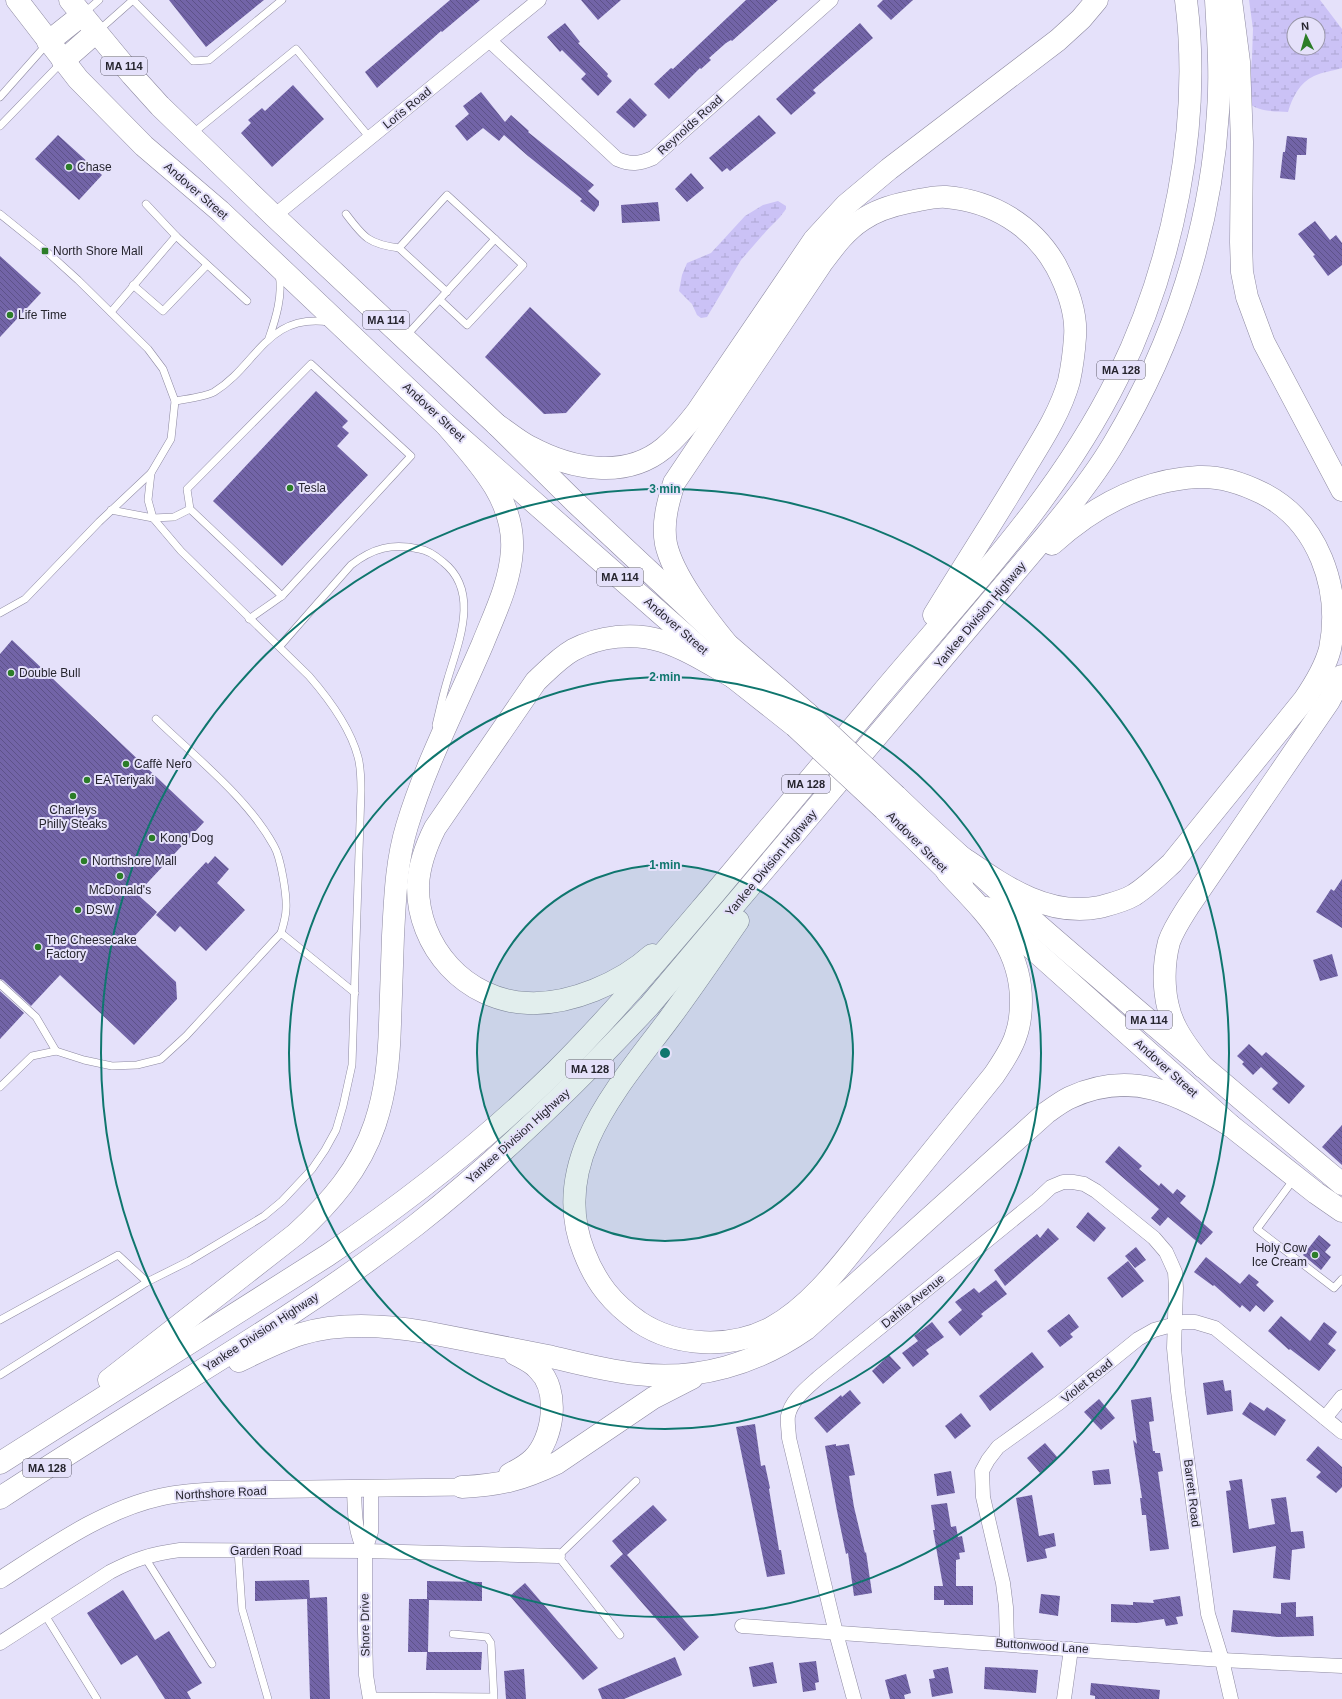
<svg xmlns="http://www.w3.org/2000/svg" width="1342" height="1699" viewBox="0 0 1342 1699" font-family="Arial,sans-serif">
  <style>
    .wetland { fill: url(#wetland-marsh); fill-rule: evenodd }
    .building { fill: url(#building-back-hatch) }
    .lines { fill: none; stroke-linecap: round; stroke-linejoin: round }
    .service-casing { stroke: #8d89a0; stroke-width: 8 }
    .minor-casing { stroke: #8d89a0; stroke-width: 15 }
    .tertiary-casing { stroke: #8d89a0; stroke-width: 18 }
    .trunk-casing { stroke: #8d89a0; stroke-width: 23 }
    .motorway-casing { stroke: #8d89a0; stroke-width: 23 }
    .service { stroke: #fff; stroke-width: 7 }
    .minor { stroke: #fff; stroke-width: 14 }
    .tertiary { stroke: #fff; stroke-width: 17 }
    .trunk { stroke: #fff; stroke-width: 22 }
    .motorway { stroke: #fff; stroke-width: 22 }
    .trunk-bridge-casing { stroke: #8d89a0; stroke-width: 23; stroke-linecap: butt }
    .trunk-bridge { stroke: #fff; stroke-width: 22 }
    .ring { fill: none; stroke: #0f766e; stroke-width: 2 }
    .poi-dot { fill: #2c7d28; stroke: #e5e1fa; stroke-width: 1.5 }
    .labels { text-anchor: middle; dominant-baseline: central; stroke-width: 4; stroke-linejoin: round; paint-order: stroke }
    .shield { fill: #e5e1fa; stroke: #5f5d6b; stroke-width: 1 }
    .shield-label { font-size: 11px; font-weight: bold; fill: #26252e }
    .street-label { font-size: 12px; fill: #26252e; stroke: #e5e1fa }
    .poi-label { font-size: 12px; fill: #26252e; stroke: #e5e1fa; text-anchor: start }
    .centre { fill: #0f766e; stroke: #e5e1fa; stroke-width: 2 }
    .ring-label { font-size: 12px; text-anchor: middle; font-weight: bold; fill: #0f766e; stroke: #e5e1fa; stroke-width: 4; stroke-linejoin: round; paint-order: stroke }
  </style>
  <defs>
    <pattern id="wetland-marsh" width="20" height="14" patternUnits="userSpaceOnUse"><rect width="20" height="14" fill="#cbc2f6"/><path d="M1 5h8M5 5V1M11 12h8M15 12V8" fill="none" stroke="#aea7d3"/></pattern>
    <pattern id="building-back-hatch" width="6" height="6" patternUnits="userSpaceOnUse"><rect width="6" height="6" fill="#7264a7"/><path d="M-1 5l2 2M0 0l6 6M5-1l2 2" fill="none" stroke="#5d5288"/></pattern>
  </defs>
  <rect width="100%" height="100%" fill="#e5e1fa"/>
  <g class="wetland">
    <path d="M1249,0H1320L1342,29V68C1333,71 1322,72 1314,76C1300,82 1292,98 1288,112C1274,111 1257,112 1248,102L1252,58L1253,29ZM1294,24H1318V48H1294Z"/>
    <polygon points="778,201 786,206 786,209 780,217 768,229 741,260 707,317 701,318 697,315 692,304 679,291 682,275 687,263 711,253 745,216 763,205"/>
  </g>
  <g class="building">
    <polygon points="169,0 264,0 206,47"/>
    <polygon points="450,0 480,0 442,32 441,31 377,88 365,72"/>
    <polygon points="581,0 621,0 598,20"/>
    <polygon points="746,0 778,0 732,41 731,40 726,43 709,58 711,60 701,69 700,68 669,99 654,84 671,68 673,69"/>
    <polygon points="883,0 913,0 891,20 877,6"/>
    <polygon points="565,23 580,42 578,43 608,74 607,76 612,81 598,96 581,79 586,74 562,50 560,52 547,37"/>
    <polygon points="860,23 873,38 813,90 816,93 791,115 776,99"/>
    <polygon points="293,85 324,119 272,167 241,133 251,123 248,120 262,108 265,111"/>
    <polygon points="481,92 505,122 511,115 529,131 528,132 594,185 588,191 599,201 599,205 594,212 580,201 582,199 528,156 504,135 499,141 483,128 467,141 455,126 469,114 463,106"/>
    <polygon points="630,98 647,115 634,128 616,112"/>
    <polygon points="759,115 776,133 730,171 727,168 722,172 709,158"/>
    <polygon points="58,135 102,175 79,200 35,159"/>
    <polygon points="1287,136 1307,138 1306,155 1297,155 1295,180 1280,178 1283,152 1285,152"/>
    <polygon points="691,173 704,188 687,202 675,189"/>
    <polygon points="658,202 660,221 622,223 621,205"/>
    <polygon points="1315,221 1330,240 1336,235 1342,243 1342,265 1328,276 1313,256 1315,255 1298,234"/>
    <polygon points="0,256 41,293 0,337"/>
    <polygon points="530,307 601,374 566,413 544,414 485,357"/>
    <polygon points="316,391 348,421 342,427 349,433 337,446 368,475 282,566 213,501"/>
    <polygon points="12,640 204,822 137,894 157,912 131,940 176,982 177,999 134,1045 60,975 31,1006 3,980 0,979 0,654"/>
    <polygon points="215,856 229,869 217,883 245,910 206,951 180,926 175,932 156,915 206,862 208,864"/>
    <polygon points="1342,879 1342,928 1316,912 1331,889 1334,891"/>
    <polygon points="1332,954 1338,976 1320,981 1313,960"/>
    <polygon points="0,991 24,1013 0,1039"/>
    <polygon points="1249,1044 1262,1056 1266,1052 1305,1086 1289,1104 1272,1089 1278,1083 1261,1067 1253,1075 1242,1064 1244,1062 1237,1056"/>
    <polygon points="1342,1125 1342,1165 1322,1147"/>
    <polygon points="1119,1146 1142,1166 1139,1169 1159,1186 1161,1183 1173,1194 1177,1189 1186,1196 1180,1203 1213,1232 1201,1245 1168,1217 1160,1226 1151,1218 1159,1209 1105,1162"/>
    <polygon points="1088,1212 1106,1228 1094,1242 1076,1227"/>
    <polygon points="1048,1228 1059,1239 1005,1286 994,1270 1037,1234 1040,1238"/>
    <polygon points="1319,1235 1331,1245 1325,1252 1331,1257 1321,1270 1303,1255"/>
    <polygon points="1136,1247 1146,1260 1135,1268 1125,1256"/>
    <polygon points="1206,1257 1240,1284 1249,1274 1259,1282 1256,1285 1274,1301 1264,1312 1256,1305 1250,1312 1242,1305 1240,1308 1214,1285 1213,1286 1194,1272"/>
    <polygon points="1128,1261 1144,1281 1122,1298 1107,1278"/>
    <polygon points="996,1280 1007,1294 981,1314 983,1316 960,1336 948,1322 962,1310 955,1302 974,1288 979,1293"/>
    <polygon points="1069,1314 1079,1327 1070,1334 1073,1337 1060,1347 1047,1331"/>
    <polygon points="1281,1316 1310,1341 1324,1322 1337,1332 1328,1344 1336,1350 1319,1371 1290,1349 1289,1350 1268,1331"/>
    <polygon points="932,1322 944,1337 926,1350 929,1354 913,1367 902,1353 918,1341 914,1336"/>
    <polygon points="1032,1352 1044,1367 990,1411 979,1396"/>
    <polygon points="889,1355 901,1368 883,1384 872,1371"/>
    <polygon points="1223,1380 1225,1391 1231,1390 1233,1411 1207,1415 1203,1383"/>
    <polygon points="850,1390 861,1403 827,1433 814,1418 841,1395 842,1397"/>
    <polygon points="1151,1397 1154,1421 1149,1422 1153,1451 1155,1451 1155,1453 1160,1453 1163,1471 1158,1472 1169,1549 1150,1551 1146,1515 1142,1515 1140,1498 1142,1498 1133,1440 1137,1444 1131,1400"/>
    <polygon points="1099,1399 1115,1418 1101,1430 1084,1412"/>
    <polygon points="1250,1402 1264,1411 1267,1407 1286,1420 1275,1436 1242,1414"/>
    <polygon points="961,1413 971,1426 955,1439 945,1426"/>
    <polygon points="755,1424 761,1466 765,1465 770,1488 769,1489 779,1550 781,1550 785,1574 767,1577 736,1427"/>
    <polygon points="1045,1443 1058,1458 1040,1473 1027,1458"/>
    <polygon points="836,1444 836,1446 849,1444 855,1475 849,1476 854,1507 865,1553 866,1552 872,1593 854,1596 848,1553 846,1554 837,1511 825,1446"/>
    <polygon points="1318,1446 1342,1467 1342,1487 1336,1493 1316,1477 1321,1472 1306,1460"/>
    <polygon points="1109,1469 1111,1484 1094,1485 1092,1471"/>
    <polygon points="951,1471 955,1493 937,1496 934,1474"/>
    <polygon points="1242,1479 1249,1529 1275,1524 1271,1499 1286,1497 1291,1532 1303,1531 1305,1548 1292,1550 1290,1580 1273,1578 1276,1546 1233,1553 1226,1491 1231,1490 1229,1481"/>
    <polygon points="1032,1495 1039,1536 1054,1533 1056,1546 1045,1549 1047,1558 1027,1562 1016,1498"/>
    <polygon points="947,1503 951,1527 956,1526 958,1537 962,1536 965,1552 959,1553 960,1559 956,1560 956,1586 973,1586 973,1605 944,1605 944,1600 934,1600 934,1586 943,1586 933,1530 935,1530 931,1505"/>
    <polygon points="653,1505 667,1520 627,1555 699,1637 684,1651 610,1566 623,1554 612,1541"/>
    <polygon points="309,1580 310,1598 327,1597 330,1699 310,1699 307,1599 255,1601 255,1581"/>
    <polygon points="427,1581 482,1582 482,1601 429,1600 428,1652 482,1652 481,1670 426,1670 427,1652 408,1652 409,1599 427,1599"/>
    <polygon points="525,1583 598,1668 583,1680 510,1596"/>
    <polygon points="123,1590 155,1640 169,1631 202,1683 187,1692 191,1699 165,1699 137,1655 121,1665 87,1613"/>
    <polygon points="1041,1594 1060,1596 1058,1616 1039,1613"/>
    <polygon points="1180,1596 1183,1616 1176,1617 1178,1624 1166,1626 1164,1619 1137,1623 1111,1622 1111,1604 1133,1605 1133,1602 1154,1603 1153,1600"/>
    <polygon points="1296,1602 1296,1617 1313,1616 1314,1636 1278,1637 1231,1632 1233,1610 1281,1614 1281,1603"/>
    <polygon points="675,1657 682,1675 624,1699 602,1699 598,1689"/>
    <polygon points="816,1661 819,1682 815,1683 816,1690 803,1692 799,1663"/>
    <polygon points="773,1662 777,1683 753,1687 749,1667"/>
    <polygon points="948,1667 953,1693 932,1697 929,1679 935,1678 933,1670"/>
    <polygon points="985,1667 1038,1670 1036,1693 984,1689"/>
    <polygon points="524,1669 526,1699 506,1699 504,1671"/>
    <polygon points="906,1674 911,1693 904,1695 905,1699 890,1699 885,1680"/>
    <polygon points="1091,1683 1160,1690 1159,1699 1095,1699 1095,1696 1090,1695"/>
  </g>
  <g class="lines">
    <g class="service-casing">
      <g id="service">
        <polyline points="133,0 193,61 209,60 282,0"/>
        <polyline points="84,13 99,0"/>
        <polyline points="98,31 133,0"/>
        <polyline points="0,97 47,44"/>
        <polyline points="0,126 61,63"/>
        <polyline points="192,134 296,49 370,138"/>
        <polyline points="146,204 176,236"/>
        <path d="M0,214L46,251L78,280L148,349L163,369L175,401L171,439L151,473L148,500L153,518L181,551L309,676C329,699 350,727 358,757C361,768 361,779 361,791L352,1065L343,1106L336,1130L325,1150L312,1169L282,1201L264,1216L189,1261L147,1282L0,1375"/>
        <path d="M346,214C364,238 369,244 399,248"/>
        <polyline points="133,285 163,311 207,265"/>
        <polyline points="440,300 467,325 523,265 495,239"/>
        <polyline points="111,312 176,236 247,301"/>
        <polyline points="406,336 495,239 447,195 399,248 447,292"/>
        <path d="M269,338C276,318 283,295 279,274"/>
        <path d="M175,401C185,399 205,397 214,392C257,366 266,313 329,322"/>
        <polyline points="111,510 153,518 174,517 190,509 282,596 411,456 311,364 187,489 190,509"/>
        <polyline points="0,613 25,599 99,522 151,473"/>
        <polyline points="249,619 282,596"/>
        <path d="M280,646L351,565C373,548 392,543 419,549C428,550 436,556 443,562C480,591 459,641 448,678C443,694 440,709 436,725"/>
        <path d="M156,719C196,758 247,797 274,846C281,858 287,896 286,909C286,917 283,926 281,933"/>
        <polyline points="0,984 36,1017 56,1051"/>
        <polyline points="0,1087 32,1056 56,1051 84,1060 112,1066 137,1065 161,1059 186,1036 281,933 355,993"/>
        <polyline points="1294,1179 1257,1229 1334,1288 1342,1279"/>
        <polyline points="0,1320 118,1255 147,1282"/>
        <polyline points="238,1550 242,1609 268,1699"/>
        <polyline points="144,1556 212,1664"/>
        <polyline points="45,1615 97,1699"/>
        <polyline points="453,1634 487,1637 491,1643 494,1699"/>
        <polyline points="620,1635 558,1556 636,1481"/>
        <polyline points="369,1696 493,1697"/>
      </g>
    </g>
    <g class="minor-casing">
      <g id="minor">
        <path d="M490,41L617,159C631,165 639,164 653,158L831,0"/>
        <polyline points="274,216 539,0"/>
        <polyline points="1325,1418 1342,1397"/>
        <path d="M354,1490C355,1512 354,1530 365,1551"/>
        <polyline points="742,1626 1222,1660 1342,1666"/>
        <path d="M0,1643L110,1572C135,1559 151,1554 180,1550L365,1551L558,1556"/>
        <polyline points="1007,1644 1006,1607 1003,1583 983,1497 982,1471 988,1460 998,1447 1059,1403 1138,1339 1154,1330 1183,1322 1195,1322 1215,1328 1342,1432"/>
        <polyline points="370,1699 366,1675 365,1632 365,1551 371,1532 371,1489"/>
        <path d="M854,1699L836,1633L789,1438C789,1432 787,1423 788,1416C791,1400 808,1387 819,1377L1037,1200L1051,1187L1063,1182H1073L1084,1184L1096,1191L1154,1238L1166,1252L1171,1263L1175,1272L1176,1288L1174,1348L1178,1391L1208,1614L1222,1660L1231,1699"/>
        <polyline points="1064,1699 1071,1649"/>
      </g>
    </g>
    <g class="tertiary-casing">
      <path id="tertiary" d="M0,1580C50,1548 102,1510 161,1497C184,1492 208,1491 231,1490L462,1487"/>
    </g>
    <g class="trunk-casing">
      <g id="trunk">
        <polyline points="17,0 78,79 144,146 220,211 446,425 733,677 795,726"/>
        <polyline points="70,0 132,75 160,106 274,216 497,425 575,502 727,644 808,714"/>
        <polyline points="48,42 82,15"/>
        <polyline points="63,61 96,32"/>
        <path d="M896,796C960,858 1028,917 1096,975C1177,1045 1260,1115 1342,1184"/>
        <polyline points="884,809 962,885"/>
        <polyline points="987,908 1231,1126 1316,1193 1342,1211"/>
      </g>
    </g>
    <g class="motorway-casing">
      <g id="motorway">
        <polyline points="1231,0 1239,62 1242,142 1241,242 1242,272 1247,297 1264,343 1342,490"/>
        <path d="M497,425C508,432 518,441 530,447C571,469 625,480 664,448C677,437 687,425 697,412L814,240L846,205L889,169L1058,40L1081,19L1097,0"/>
        <path d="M727,644C706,618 673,576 666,544C662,523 668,502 674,483L821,264C833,248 845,231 862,220C875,211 894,205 909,202C921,200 934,196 946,197C992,201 1033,225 1056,266C1067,287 1077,313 1075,337C1074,352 1072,367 1069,381C1061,410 1044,437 1028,463C998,514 965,564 934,615"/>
        <path d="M957,854C1000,883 1045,918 1100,907C1111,904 1124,901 1134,895C1148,886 1160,874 1172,863L1304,700C1315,684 1325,668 1330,649C1342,588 1318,521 1262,493C1242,483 1220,476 1198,477C1141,480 1093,507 1052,544"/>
        <path d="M738,921C715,954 693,987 669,1019C619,1086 548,1162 584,1252C596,1283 612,1303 639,1322C677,1347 730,1349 771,1328C814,1305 847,1257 877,1220C916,1171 955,1123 994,1075C1002,1063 1012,1049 1016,1035C1020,1024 1021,1013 1021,1001C1021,944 983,911 947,872"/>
        <path d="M652,955C621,983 570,1005 528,1003C466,1001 417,947 418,885C419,865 426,846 435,828L536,681C548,670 559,658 573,650C599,636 634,632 662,641C687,649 710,664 733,677"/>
        <path d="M1203,1067C1193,1054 1182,1041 1175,1026C1163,1002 1162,969 1169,942C1173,930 1181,918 1188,907L1329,701L1342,676"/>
        <path d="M239,1361C259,1351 279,1341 301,1334C341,1322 384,1325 425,1332C466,1340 507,1348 548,1356C577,1363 607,1371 637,1374C698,1381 756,1364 806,1329L1046,1113C1053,1108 1061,1102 1069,1098C1131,1069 1178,1093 1231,1126"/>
        <path d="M109,1380L296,1234C330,1203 360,1169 375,1124C386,1091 389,1059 390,1024C391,995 392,965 393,936C395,900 396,862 407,826C426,763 457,704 483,643C495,613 510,583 512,550C515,499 477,461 446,425"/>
        <path d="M0,1463L328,1255C409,1200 486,1140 556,1071C612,1015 663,954 714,894C768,829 822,764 877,699C963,596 1058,499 1118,377C1173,265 1202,125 1186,0"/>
        <path d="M510,1474C518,1470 527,1465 533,1459C554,1438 560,1390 538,1369C532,1362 522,1358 515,1354"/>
        <path d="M462,1487C501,1485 521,1480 557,1463L653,1398L692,1378"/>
        <path d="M0,1498C55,1462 111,1427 167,1392C252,1340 337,1286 416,1225C500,1159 576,1084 649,1006L1044,538C1069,508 1094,477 1114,443C1174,343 1211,228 1218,112C1221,74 1218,37 1216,0"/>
      </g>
    </g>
    <use href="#service" class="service"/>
    <use href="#minor" class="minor"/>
    <use href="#tertiary" class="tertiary"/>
    <use href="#trunk" class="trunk"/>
    <use href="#motorway" class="motorway"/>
    <g class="trunk-bridge-casing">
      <g id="trunk-bridge">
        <polyline points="808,714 896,796"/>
        <polyline points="795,726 884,809"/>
      </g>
    </g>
    <use href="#trunk-bridge" class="trunk-bridge"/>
  </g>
  <circle cx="665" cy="1053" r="188" fill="#0f766e" fill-opacity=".12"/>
  <g class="ring">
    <circle cx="665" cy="1053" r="188"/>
    <circle cx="665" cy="1053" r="376"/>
    <circle cx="665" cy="1053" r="564"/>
  </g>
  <g class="poi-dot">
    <circle cx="69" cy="167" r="4"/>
    <rect x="41" y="247" width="8" height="8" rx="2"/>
    <circle cx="10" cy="315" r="4"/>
    <circle cx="290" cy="488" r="4"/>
    <circle cx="11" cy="673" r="4"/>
    <circle cx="126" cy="764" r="4"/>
    <circle cx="87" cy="780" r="4"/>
    <circle cx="73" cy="796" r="4"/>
    <circle cx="152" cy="838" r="4"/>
    <circle cx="84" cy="861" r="4"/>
    <circle cx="120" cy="876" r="4"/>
    <circle cx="78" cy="910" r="4"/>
    <circle cx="38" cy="947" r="4"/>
    <circle cx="1315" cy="1255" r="4"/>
  </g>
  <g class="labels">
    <g class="shield">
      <rect x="101" y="57" width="46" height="18" rx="3"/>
      <rect x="363" y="311" width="46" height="18" rx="3"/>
      <rect x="1097" y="361" width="48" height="18" rx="3"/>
      <rect x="597" y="568" width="46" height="18" rx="3"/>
      <rect x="782" y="775" width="48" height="18" rx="3"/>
      <rect x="1126" y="1011" width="46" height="18" rx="3"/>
      <rect x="566" y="1060" width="48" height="18" rx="3"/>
      <rect x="23" y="1459" width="48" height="18" rx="3"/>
    </g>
    <g class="shield-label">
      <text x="124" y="66">MA 114</text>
      <text x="386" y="320">MA 114</text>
      <text x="1121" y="370">MA 128</text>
      <text x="620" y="577">MA 114</text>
      <text x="806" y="784">MA 128</text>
      <text x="1149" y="1020">MA 114</text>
      <text x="590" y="1069">MA 128</text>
      <text x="47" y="1468">MA 128</text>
    </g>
    <g class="street-label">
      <text transform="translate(407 108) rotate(-39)">Loris Road</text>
      <text transform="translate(690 125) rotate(-42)">Reynolds Road</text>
      <text transform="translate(196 191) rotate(41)">Andover Street</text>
      <text transform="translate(434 412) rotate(43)">Andover Street</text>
      <text transform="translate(980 615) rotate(-50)">Yankee Division Highway</text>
      <text transform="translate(676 626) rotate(41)">Andover Street</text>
      <text transform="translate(917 842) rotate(45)">Andover Street</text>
      <text transform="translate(771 863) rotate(-50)">Yankee Division Highway</text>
      <text transform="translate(1166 1068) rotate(42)">Andover Street</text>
      <text transform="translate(518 1136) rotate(-42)">Yankee Division Highway</text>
      <text transform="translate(913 1301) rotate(-39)">Dahlia Avenue</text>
      <text transform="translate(261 1332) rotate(-33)">Yankee Division Highway</text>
      <text transform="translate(1087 1381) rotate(-39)">Violet Road</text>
      <text transform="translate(221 1493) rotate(-3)">Northshore Road</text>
      <text transform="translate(1192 1493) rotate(83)">Barrett Road</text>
      <text x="266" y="1551">Garden Road</text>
      <text transform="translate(365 1625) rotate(-91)">Shore Drive</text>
      <text transform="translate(1042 1646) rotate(4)">Buttonwood Lane</text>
    </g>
    <g class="poi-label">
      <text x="77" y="167">Chase</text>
      <text x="53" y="251">North Shore Mall</text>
      <text x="18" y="315">Life Time</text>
      <text x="298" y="488">Tesla</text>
      <text x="19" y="673">Double Bull</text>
      <text x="134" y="764">Caffè Nero</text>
      <text x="95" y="780">EA Teriyaki</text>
      <text x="73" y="810" text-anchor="middle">Charleys<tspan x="73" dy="14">Philly Steaks</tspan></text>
      <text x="160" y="838">Kong Dog</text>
      <text x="92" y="861">Northshore Mall</text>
      <text x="120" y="890" text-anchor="middle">McDonald's</text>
      <text x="86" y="910">DSW</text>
      <text x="46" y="940">The Cheesecake<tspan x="46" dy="14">Factory</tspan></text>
      <text x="1307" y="1248" text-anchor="end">Holy Cow<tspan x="1307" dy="14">Ice Cream</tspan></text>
    </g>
  </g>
  <circle cx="665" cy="1053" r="6" class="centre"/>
  <g class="ring-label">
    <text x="665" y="493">3 min</text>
    <text x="665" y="681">2 min</text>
    <text x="665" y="869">1 min</text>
  </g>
  <g transform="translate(1306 36) rotate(355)"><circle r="19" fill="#e5e1fa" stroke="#9996a8"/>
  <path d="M0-3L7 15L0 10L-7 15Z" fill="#2c7d28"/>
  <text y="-6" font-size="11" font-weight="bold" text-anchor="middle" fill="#26252e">N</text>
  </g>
</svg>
